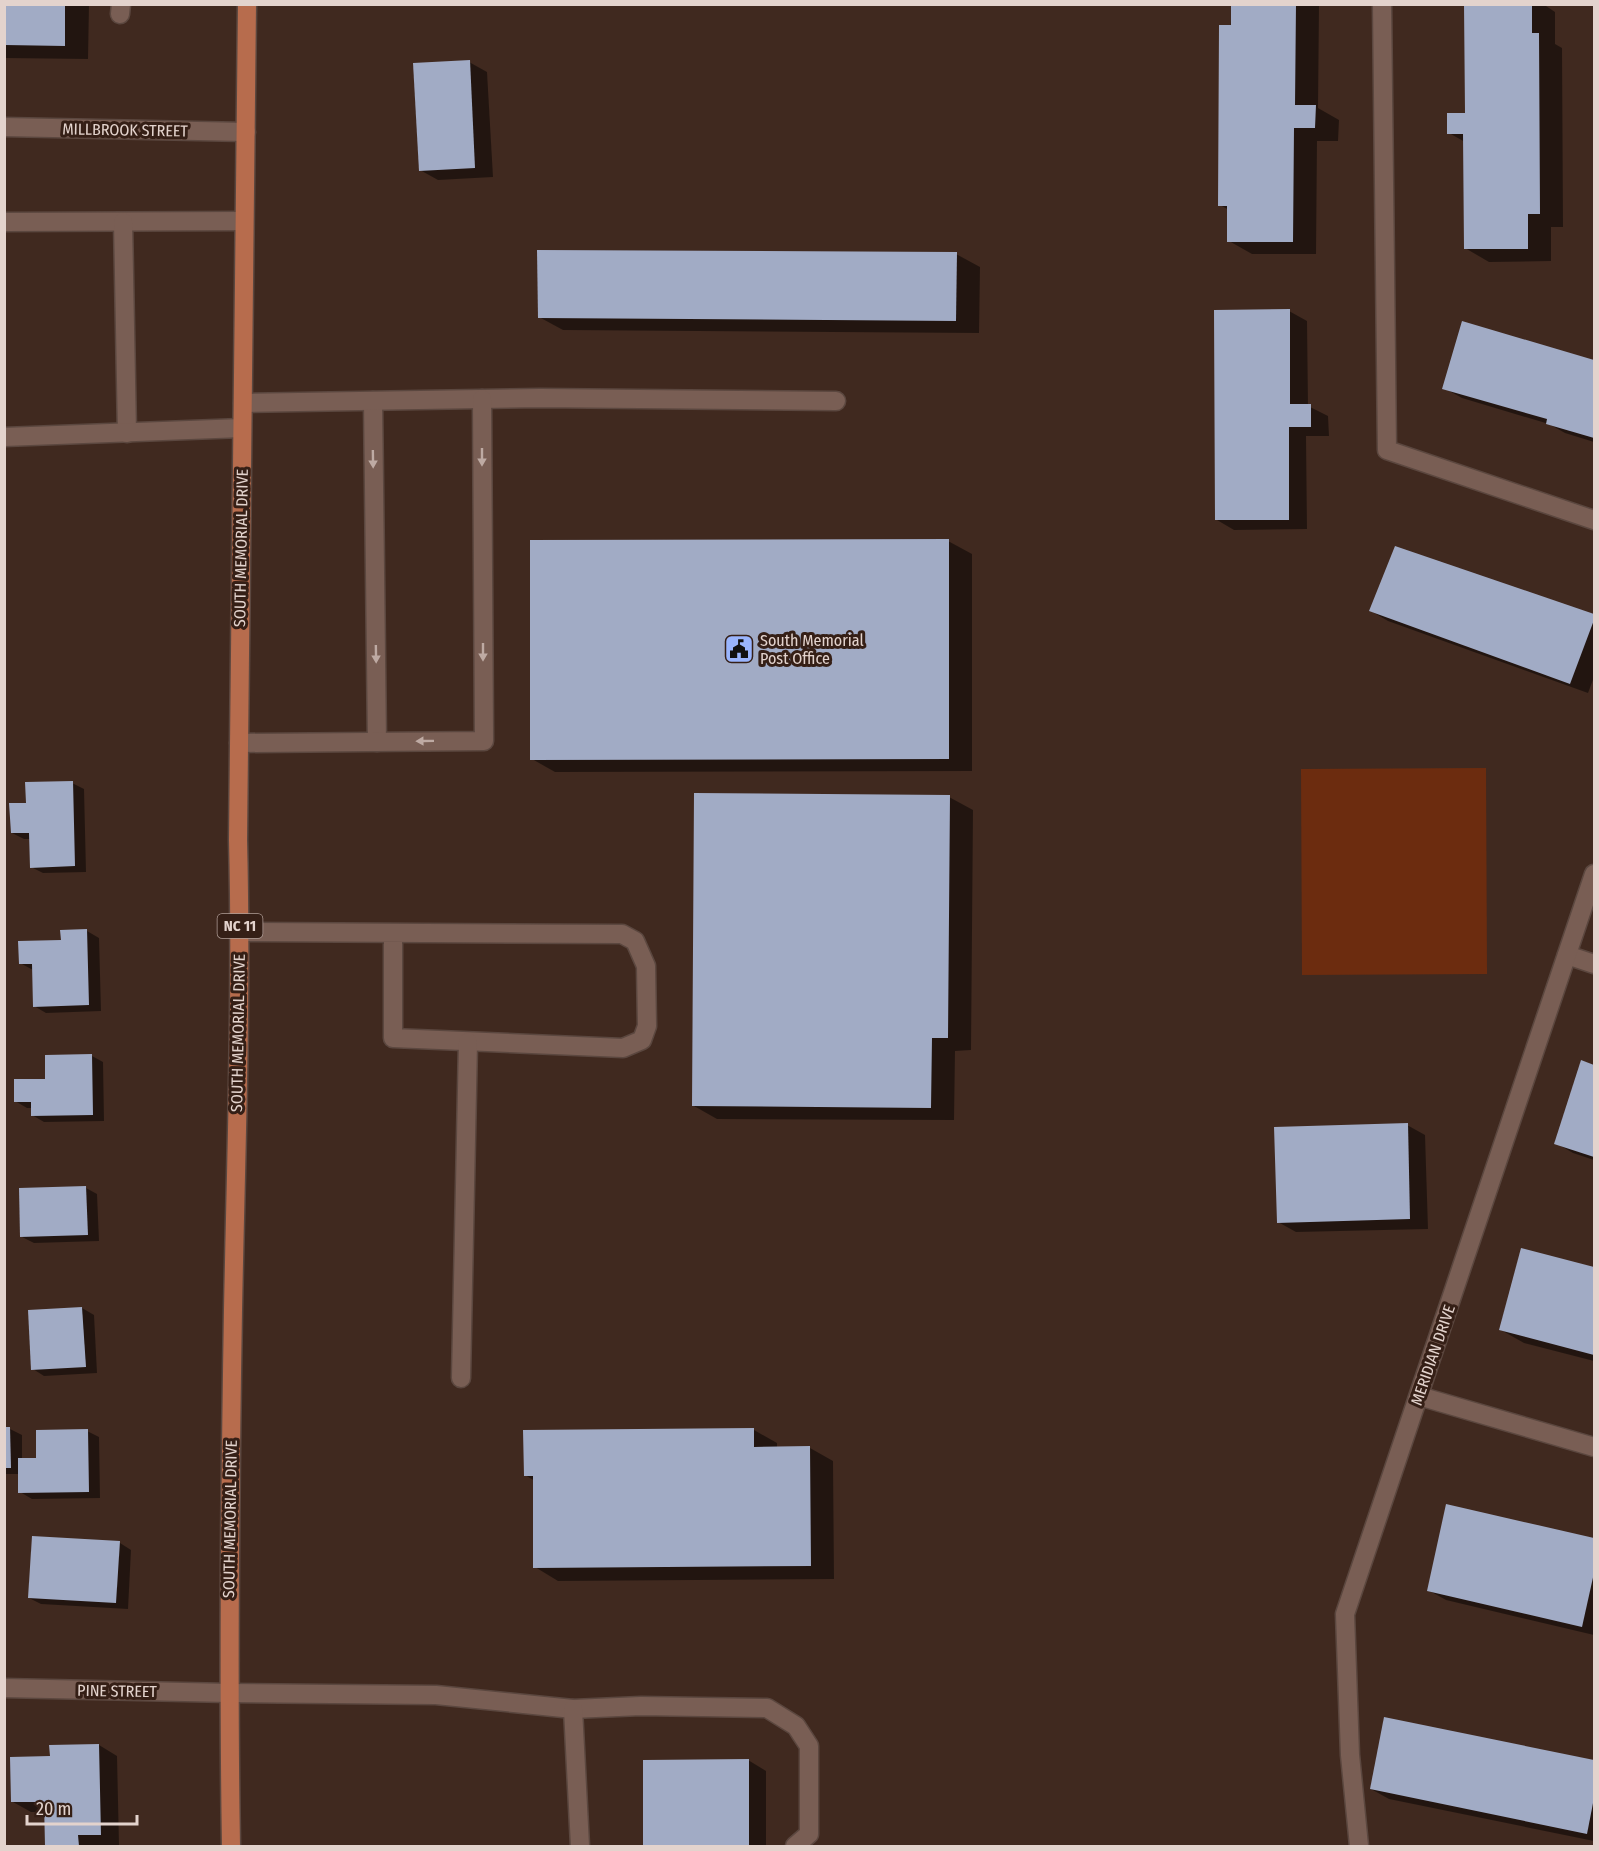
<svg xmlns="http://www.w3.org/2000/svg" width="1599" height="1851" viewBox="0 0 1599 1851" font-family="'Fira Sans Condensed',sans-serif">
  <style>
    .green { fill: #6c2c0f }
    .shadow { fill: #0007 }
    .building { fill: #a1abc5 }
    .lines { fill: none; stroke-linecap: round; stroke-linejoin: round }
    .minor-casing { stroke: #5b473f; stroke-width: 21 }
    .major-casing { stroke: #5b473f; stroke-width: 21 }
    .minor { stroke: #795e54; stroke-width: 18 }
    .major { stroke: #b76c4d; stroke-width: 18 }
    .oneway { fill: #beaaa3 }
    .labels { text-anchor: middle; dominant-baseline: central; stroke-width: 6; stroke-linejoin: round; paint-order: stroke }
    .shield { fill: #351f16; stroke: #af9d96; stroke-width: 1.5 }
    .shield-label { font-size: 15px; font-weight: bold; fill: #e3d3cd }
    .street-label { font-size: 16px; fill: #e3d3cd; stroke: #351f16 }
    .poi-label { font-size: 16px; fill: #e3d3cd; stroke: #351f16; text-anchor: start }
  </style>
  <rect width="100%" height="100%" fill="#40291f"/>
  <polygon class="green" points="1486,768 1487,974 1302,975 1301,769"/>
  <g class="shadow">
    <polygon points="4,4 89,4 88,59 4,58"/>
    <polygon points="1232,4 1319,5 1318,108 1339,120 1338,141 1317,141 1316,254 1252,254 1229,241 1229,210 1220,205"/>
    <polygon points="1466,4 1543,4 1555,12 1555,44 1562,48 1563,227 1551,227 1551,261 1489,262 1465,248 1465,142 1449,133 1466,115"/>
    <polygon points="469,62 487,72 493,177 438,180 420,170"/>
    <polygon points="956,254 980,267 979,333 563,330 539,317"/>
    <polygon points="1289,311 1307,321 1308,406 1328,416 1329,436 1306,436 1307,529 1234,530 1217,520"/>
    <polygon points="1463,323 1594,362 1594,442 1565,433 1549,424 1462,398 1444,388"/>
    <polygon points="948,541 972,554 972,771 555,772 532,759"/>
    <polygon points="1396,548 1594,616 1594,677 1588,693 1388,621 1371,611"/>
    <polygon points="72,783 84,789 86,872 43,873 31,867 31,839 24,839 12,833 27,804"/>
    <polygon points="949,797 973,810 971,1050 955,1051 954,1120 717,1119 694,1106"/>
    <polygon points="87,931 99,938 101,1011 46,1013 34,1006 33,970 20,963"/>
    <polygon points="92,1056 103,1062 104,1121 44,1122 32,1115 32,1108 27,1108 15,1101 47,1081"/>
    <polygon points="1582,1062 1594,1066 1594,1160 1573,1153 1556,1143"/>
    <polygon points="1407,1125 1425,1135 1428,1229 1296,1232 1278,1222"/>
    <polygon points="86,1188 97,1194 99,1241 34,1243 22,1237"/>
    <polygon points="1522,1250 1594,1268 1594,1361 1524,1343 1501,1330"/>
    <polygon points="82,1308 94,1315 97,1373 44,1376 33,1369"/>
    <polygon points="4,1429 10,1429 22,1435 22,1460 38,1459 87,1431 99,1437 100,1498 32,1499 20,1492 20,1474 4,1474"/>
    <polygon points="754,1430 777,1443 777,1448 810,1448 833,1461 834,1579 558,1581 535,1567 535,1481 525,1475 525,1431"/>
    <polygon points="1448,1506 1594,1540 1594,1635 1446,1600 1428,1590"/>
    <polygon points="120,1543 131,1550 128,1609 41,1604 29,1598"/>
    <polygon points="1385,1719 1594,1761 1594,1841 1389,1799 1371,1789"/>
    <polygon points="99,1745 117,1756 119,1845 47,1846 46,1812 31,1812 13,1802"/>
    <polygon points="748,1760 766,1771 766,1846 645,1845"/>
  </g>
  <g class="building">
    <polygon points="5,4 65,4 65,46 5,45"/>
    <polygon points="1231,4 1296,4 1295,105 1316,105 1315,128 1294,128 1293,242 1227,242 1227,206 1218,206 1219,25 1231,25"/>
    <polygon points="1464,4 1532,4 1532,33 1539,33 1540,214 1528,214 1528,249 1464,249 1463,134 1447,134 1447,113 1465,113"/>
    <polygon points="470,60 475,168 419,171 413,63"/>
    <polygon points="537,250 957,252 956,321 538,318"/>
    <polygon points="1290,309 1290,404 1311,404 1311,427 1289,427 1289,520 1215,520 1214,310"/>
    <polygon points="1462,321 1594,360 1594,438 1546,424 1547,419 1442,389"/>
    <polygon points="949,539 949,759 530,760 530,540"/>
    <polygon points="1395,546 1594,614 1594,620 1570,684 1369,611"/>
    <polygon points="73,781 75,866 30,868 29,833 11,833 9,803 26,803 25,782"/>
    <polygon points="694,793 950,795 948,1038 932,1038 931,1108 692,1106"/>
    <polygon points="87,929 89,1005 33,1007 32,964 19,964 18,941 61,940 60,930"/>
    <polygon points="92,1054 93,1115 31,1116 31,1102 14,1102 14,1079 45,1079 45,1055"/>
    <polygon points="1581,1060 1594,1065 1594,1157 1554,1144"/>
    <polygon points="1408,1123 1410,1219 1277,1223 1274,1127"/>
    <polygon points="86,1186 88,1235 20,1237 19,1188"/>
    <polygon points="1521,1248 1594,1267 1594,1355 1499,1330"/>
    <polygon points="82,1307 86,1367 31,1370 28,1310"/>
    <polygon points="4,1427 10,1427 11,1468 4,1468"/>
    <polygon points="754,1428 754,1447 810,1446 811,1566 533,1568 533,1476 524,1476 523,1430"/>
    <polygon points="88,1429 89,1492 18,1493 18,1458 36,1458 36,1430"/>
    <polygon points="1446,1504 1594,1538 1594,1573 1582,1627 1427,1591"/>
    <polygon points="32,1536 120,1541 116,1603 28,1598"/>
    <polygon points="1384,1717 1594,1760 1594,1798 1587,1834 1370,1789"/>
    <polygon points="99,1744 101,1835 78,1835 79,1846 45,1846 44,1802 11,1802 10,1757 50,1756 49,1745"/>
    <polygon points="749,1759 749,1846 643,1846 643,1760"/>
  </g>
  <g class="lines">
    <g class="minor-casing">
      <g id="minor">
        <polyline points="1382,4 1387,450 1594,520"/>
        <polyline points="120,14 121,4"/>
        <polyline points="4,127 246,132"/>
        <polyline points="4,222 244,221"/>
        <polyline points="123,222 127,433"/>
        <polyline points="373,401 377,742"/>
        <polyline points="243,403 540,398 836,401"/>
        <polyline points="4,437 242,428"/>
        <polyline points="239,743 484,741 482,399"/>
        <polyline points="240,932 622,934 635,941 646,966 647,1026 642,1040 623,1048 393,1038 393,933"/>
        <polyline points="1567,955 1594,964"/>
        <polyline points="461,1378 468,1042"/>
        <polyline points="1419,1396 1594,1447"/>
        <polyline points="4,1688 229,1693 436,1695 573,1709 641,1706 767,1708 796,1726 809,1746 809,1834 795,1846"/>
        <polyline points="573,1709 580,1846"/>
        <polyline points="1359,1846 1350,1755 1345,1614 1594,874"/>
      </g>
    </g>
    <g class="major-casing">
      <path id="major" d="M231,1846C228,1668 230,1489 233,1310C236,1153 242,996 238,840L247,4"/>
    </g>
    <use href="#minor" class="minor"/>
    <use href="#major" class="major"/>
  </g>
  <defs><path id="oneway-solid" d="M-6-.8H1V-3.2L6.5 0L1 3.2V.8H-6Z" transform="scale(1.5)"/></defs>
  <g class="oneway">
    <use href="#oneway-solid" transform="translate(482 457) rotate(90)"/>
    <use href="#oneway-solid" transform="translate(373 459) rotate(89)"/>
    <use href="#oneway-solid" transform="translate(483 652) rotate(90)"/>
    <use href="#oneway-solid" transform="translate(376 654) rotate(89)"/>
    <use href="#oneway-solid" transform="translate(425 741) rotate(179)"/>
  </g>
  <defs>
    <g id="civic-square" transform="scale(1.5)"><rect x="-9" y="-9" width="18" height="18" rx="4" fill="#9ab5fd" stroke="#351f16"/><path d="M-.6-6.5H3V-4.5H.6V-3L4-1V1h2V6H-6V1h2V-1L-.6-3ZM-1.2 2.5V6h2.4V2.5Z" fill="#111"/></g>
  </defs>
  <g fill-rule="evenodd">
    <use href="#civic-square" x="739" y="649"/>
  </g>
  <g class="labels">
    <rect class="shield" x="217.5" y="914" width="45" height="24" rx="4.5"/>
    <g class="shield-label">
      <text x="240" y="926">NC 11</text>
    </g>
    <g class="street-label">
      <text transform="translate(125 130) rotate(1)">MILLBROOK STREET</text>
      <text transform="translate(241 548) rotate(-89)">SOUTH MEMORIAL DRIVE</text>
      <text transform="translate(238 1033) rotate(-89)">SOUTH MEMORIAL DRIVE</text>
      <text transform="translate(1433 1355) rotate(-71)">MERIDIAN DRIVE</text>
      <text transform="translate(230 1519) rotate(-89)">SOUTH MEMORIAL DRIVE</text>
      <text transform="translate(117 1691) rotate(1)">PINE STREET</text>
    </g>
    <g class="poi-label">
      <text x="760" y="640">South Memorial<tspan x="760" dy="18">Post Office</tspan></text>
    </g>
  </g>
  <rect width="1599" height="1851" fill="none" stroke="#e3d3cd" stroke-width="12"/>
  <path d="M27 1815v9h110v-9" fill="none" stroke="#e3d3cd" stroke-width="3"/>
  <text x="36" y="1815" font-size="18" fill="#e3d3cd" stroke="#351f16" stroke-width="4.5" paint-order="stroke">20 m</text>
</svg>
